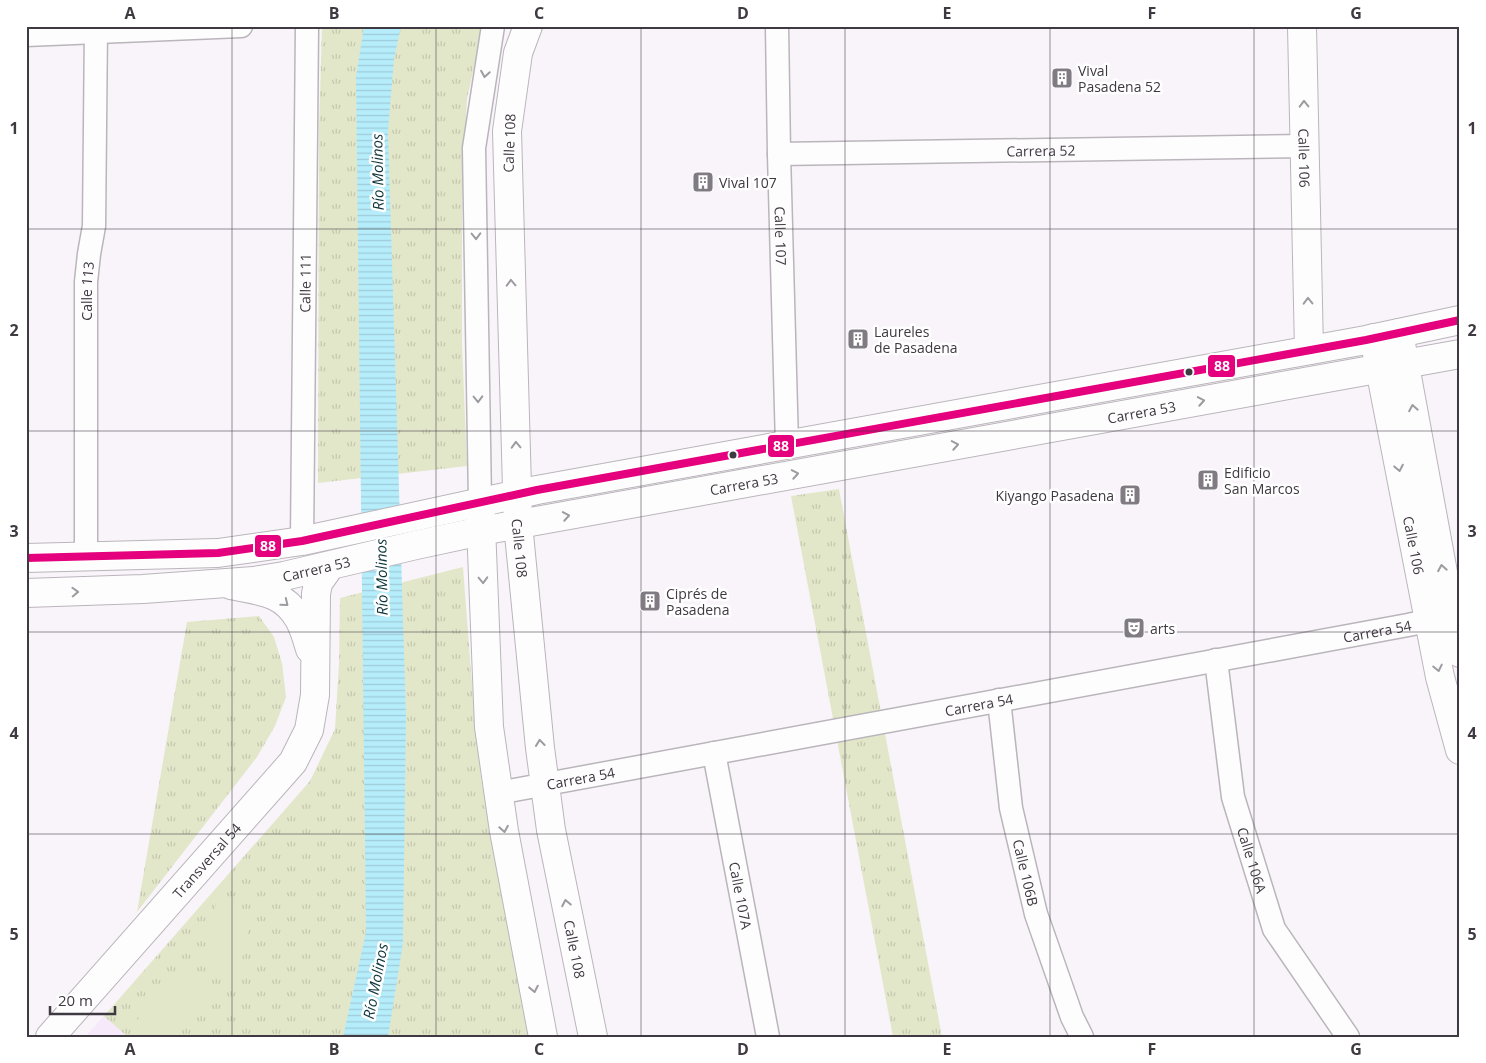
<svg xmlns="http://www.w3.org/2000/svg" width="1486" height="1063" viewBox="0 0 1486 1063" font-family="'Open Sans',sans-serif">
  <style>
    .built { fill: #f6e9fa }
    .park { fill: url(#park-tufts) }
    .garden { fill: #e3e7c9 }
    .water { fill: url(#water-rules) }
    .lines { fill: none; stroke-linecap: round; stroke-linejoin: round }
    .minor-casing { stroke: #bab5bb; stroke-width: 25 }
    .tertiary-casing { stroke: #bab5bb; stroke-width: 30 }
    .secondary-casing { stroke: #bab5bb; stroke-width: 30 }
    .minor { stroke: #fefdfe; stroke-width: 22 }
    .tertiary { stroke: #fefdfe; stroke-width: 28 }
    .secondary { stroke: #fefdfe; stroke-width: 28 }
    .bus-1-casing { stroke: #fff; stroke-width: 11 }
    .bus-1 { stroke: #e5007d; stroke-width: 8 }
    .oneway { stroke: #9e9ba0 }
    .grid { fill: none; stroke: #3f3941; stroke-width: 1; stroke-opacity: 0.55 }
    .bus-dot { fill: #3f3941; stroke: #fff; stroke-width: 2 }
    .labels { text-anchor: middle; dominant-baseline: central; stroke-width: 5; stroke-linejoin: round; paint-order: stroke }
    .poi-label { font-size: 14px; fill: #3f3941; stroke: #fff; text-anchor: start }
    .street-label { font-size: 14px; fill: #3f3941; stroke: #fff }
    .water-label { font-size: 15px; font-style: italic; fill: #0e353d; stroke: #fff }
    .line-badge { stroke: #fff; stroke-width: 2 }
    .badge-label { font-size: 14px; text-anchor: middle; font-weight: bold; fill: #fff }
    .neatline { fill: none; stroke: #3f3941; stroke-width: 2 }
    .grid-label { font-size: 16px; text-anchor: middle; font-weight: bold; fill: #3f3941 }
  </style>
  <defs>
    <pattern id="park-tufts" width="24" height="20" patternUnits="userSpaceOnUse" patternTransform="scale(1.25)"><rect width="24" height="20" fill="#e3e7c9"/><path d="M3 7l-1-3M5 7V3M7 7l1-3M15 17l-1-3M17 17v-4M19 17l1-3" fill="none" stroke="#c4c7ae"/></pattern>
    <pattern id="water-rules" width="6" height="5" patternUnits="userSpaceOnUse" patternTransform="scale(1.25)"><rect width="6" height="5" fill="#b6edfb"/><path d="M0 2.5h6" fill="none" stroke="#9eccd8"/></pattern>
  </defs>
  <rect width="100%" height="100%" fill="#f9f4fa"/>
  <polygon class="built" points="104,1016 128,1037 85,1037"/>
  <g class="park">
    <polygon points="322,26 483,26 467,99 462,197 462,343 467,466 318,483 319,129"/>
    <polygon points="839,489 942,1037 893,1037 791,496"/>
    <polygon points="463,567 471,671 481,778 520,980 528,1037 128,1037 104,1016 310,781 335,729 339,663 340,598"/>
    <polygon points="259,616 274,637 282,663 286,697 275,726 257,757 137,912 187,622"/>
  </g>
  <g class="garden">
    <polygon points="216,904 251,911 239,974 204,967"/>
    <polygon points="184,963 212,988 171,1037 149,1037 134,1024"/>
  </g>
  <polygon class="water" points="364,26 401,26 394,59 388,131 406,717 403,943 388,1037 343,1037 366,932 356,77"/>
  <g class="lines">
    <g class="minor-casing">
      <g id="minor">
        <path id="s1" d="M777,26L779,154L787,445"/>
        <polyline points="26,35 241,26"/>
        <path id="s2" d="M779,154L1305,146"/>
        <polyline points="480,501 474,148 493,26"/>
        <path id="s3" d="M302,541L307,26"/>
        <path id="s4" d="M86,557V282L89,254L94,226L96,26"/>
        <path id="s5" d="M1216,660L1233,797L1274,929L1348,1037"/>
        <path id="s6" d="M999,700L1011,808L1036,914L1072,1017L1082,1037"/>
        <path id="s7" d="M714,753L768,1037"/>
        <path id="s8" d="M498,793L1408,625L1446,617"/>
      </g>
    </g>
    <g class="tertiary-casing">
      <g id="tertiary">
        <path id="s9" d="M528,26L518,53L507,131L518,524L540,748L551,830L593,1037"/>
        <path id="s10" d="M1302,26L1309,350"/>
        <polyline points="1399,333 1451,616 1460,653"/>
        <path id="s11" d="M1374,338L1440,677L1460,750"/>
        <polyline points="480,501 489,727 504,831 543,1037"/>
        <path d="M231,585C259,591 283,591 299,619C304,628 307,639 310,649"/>
        <path id="s12" d="M50,1037L293,762L309,730L315,695L316,594L318,583L330,566"/>
      </g>
    </g>
    <g class="secondary-casing">
      <g id="secondary">
        <polyline points="26,558 218,553 302,541 537,490 1366,340 1460,320"/>
        <path id="s13" d="M26,593L143,589L254,581L284,576L416,545L481,531L1460,354"/>
      </g>
    </g>
    <use href="#minor" class="minor"/>
    <use href="#tertiary" class="tertiary"/>
    <use href="#secondary" class="secondary"/>
    <g class="bus-1-casing">
      <polyline id="bus-1" points="26,558 218,553 302,541 537,490 1366,340 1460,320"/>
    </g>
    <use href="#bus-1" class="bus-1"/>
  </g>
  <defs><path id="oneway-chevron" d="M-2-3.5L2.5 0L-2 3.5" fill="none" stroke-width="1.6" stroke-linecap="round" stroke-linejoin="round" transform="scale(1.25)"/></defs>
  <g class="oneway">
    <use href="#oneway-chevron" transform="translate(485 74) rotate(99)"/>
    <use href="#oneway-chevron" transform="translate(1304 104) rotate(-91)"/>
    <use href="#oneway-chevron" transform="translate(476 236) rotate(89)"/>
    <use href="#oneway-chevron" transform="translate(511 283) rotate(-92)"/>
    <use href="#oneway-chevron" transform="translate(1308 301) rotate(-91)"/>
    <use href="#oneway-chevron" transform="translate(478 399) rotate(89)"/>
    <use href="#oneway-chevron" transform="translate(1201 401) rotate(-10)"/>
    <use href="#oneway-chevron" transform="translate(1413 408) rotate(-100)"/>
    <use href="#oneway-chevron" transform="translate(516 445) rotate(-92)"/>
    <use href="#oneway-chevron" transform="translate(955 445) rotate(-10)"/>
    <use href="#oneway-chevron" transform="translate(1399 468) rotate(79)"/>
    <use href="#oneway-chevron" transform="translate(795 474) rotate(-10)"/>
    <use href="#oneway-chevron" transform="translate(566 516) rotate(-10)"/>
    <use href="#oneway-chevron" transform="translate(1442 568) rotate(-100)"/>
    <use href="#oneway-chevron" transform="translate(483 580) rotate(88)"/>
    <use href="#oneway-chevron" transform="translate(75 592) rotate(-2)"/>
    <use href="#oneway-chevron" transform="translate(285 603) rotate(39)"/>
    <use href="#oneway-chevron" transform="translate(1438 668) rotate(78)"/>
    <use href="#oneway-chevron" transform="translate(540 743) rotate(-96)"/>
    <use href="#oneway-chevron" transform="translate(504 829) rotate(80)"/>
    <use href="#oneway-chevron" transform="translate(566 903) rotate(-101)"/>
    <use href="#oneway-chevron" transform="translate(534 989) rotate(79)"/>
  </g>
  <path class="grid" d="M232,26V1037M436,26V1037M641,26V1037M845,26V1037M1050,26V1037M1254,26V1037M26,229H1460M26,431H1460M26,632H1460M26,834H1460"/>
  <defs>
    <g id="building-square" transform="scale(1.125)"><rect x="-9" y="-9" width="18" height="18" rx="4" fill="#807a82" stroke="#fff"/><path d="M-4-6H4V6H1V3H-1V6H-4ZM-2.5-4.3h1.7v1.8h-1.7ZM.8-4.3h1.7v1.8H.8ZM-2.5-1h1.7V.8h-1.7ZM.8-1h1.7V.8H.8Z" fill="#fff"/></g>
    <g id="theatre-square" transform="scale(1.125)"><rect x="-9" y="-9" width="18" height="18" rx="4" fill="#807a82" stroke="#fff"/><path d="M-5-5.5Q0-4 5-5.5V0Q5 5 0 6Q-5 5-5 0ZM-3.3-2.5H-1v1.5H-3.3ZM1-2.5H3.3v1.5H1ZM-2.8 1Q0 5.5 2.8 1Z" fill="#fff"/></g>
  </defs>
  <g fill-rule="evenodd">
    <use href="#building-square" x="1062" y="78"/>
    <use href="#building-square" x="703" y="182"/>
    <use href="#building-square" x="858" y="339"/>
    <use href="#building-square" x="1208" y="480"/>
    <use href="#building-square" x="1130" y="495"/>
    <use href="#building-square" x="650" y="601"/>
    <use href="#theatre-square" x="1134" y="628"/>
  </g>
  <g class="bus-dot">
    <circle cx="1189" cy="372" r="4.5"/>
    <circle cx="733" cy="455" r="4.5"/>
  </g>
  <g class="labels">
    <g class="poi-label">
      <text x="1078" y="70">Vival<tspan x="1078" dy="16">Pasadena 52</tspan></text>
      <text x="719" y="182">Vival 107</text>
      <text x="874" y="331">Laureles<tspan x="874" dy="16">de Pasadena</tspan></text>
      <text x="1224" y="472">Edificio<tspan x="1224" dy="16">San Marcos</tspan></text>
      <text x="1114" y="495" text-anchor="end">Kiyango Pasadena</text>
      <text x="666" y="593">Ciprés de<tspan x="666" dy="16">Pasadena</tspan></text>
      <text x="1150" y="628">arts</text>
    </g>
    <g class="street-label">
      <text transform="translate(509 143) rotate(-88)">Calle 108</text>
      <text stroke="none"><textPath href="#s2" startOffset="262">Carrera 52</textPath></text>
      <text stroke="none"><textPath href="#s10" startOffset="132">Calle 106</textPath></text>
      <text stroke="none"><textPath href="#s1" startOffset="210">Calle 107</textPath></text>
      <text stroke="none"><textPath href="#s3" startOffset="258">Calle 111</textPath></text>
      <text stroke="none"><textPath href="#s4" startOffset="266">Calle 113</textPath></text>
      <text stroke="none"><textPath href="#s13" startOffset="1132">Carrera 53</textPath></text>
      <text stroke="none"><textPath href="#s13" startOffset="728">Carrera 53</textPath></text>
      <text stroke="none"><textPath href="#s11" startOffset="211">Calle 106</textPath></text>
      <text stroke="none"><textPath href="#s9" startOffset="525">Calle 108</textPath></text>
      <text stroke="none"><textPath href="#s13" startOffset="292">Carrera 53</textPath></text>
      <text stroke="none"><textPath href="#s8" startOffset="894">Carrera 54</textPath></text>
      <text stroke="none"><textPath href="#s8" startOffset="489">Carrera 54</textPath></text>
      <text stroke="none"><textPath href="#s8" startOffset="84">Carrera 54</textPath></text>
      <text stroke="none"><textPath href="#s5" startOffset="204">Calle 106A</textPath></text>
      <text stroke="none"><textPath href="#s12" startOffset="236">Transversal 54</textPath></text>
      <text stroke="none"><textPath href="#s6" startOffset="175">Calle 106B</textPath></text>
      <text stroke="none"><textPath href="#s7" startOffset="145">Calle 107A</textPath></text>
      <text stroke="none"><textPath href="#s9" startOffset="930">Calle 108</textPath></text>
    </g>
    <g class="water-label">
      <text transform="translate(377 172) rotate(-91)">Río Molinos</text>
      <text transform="translate(381 577) rotate(-91)">Río Molinos</text>
      <text transform="translate(375 981) rotate(-79)">Río Molinos</text>
    </g>
  </g>
  <g class="line-badge">
    <rect x="1207" y="354" width="29" height="24" rx="5" fill="#e5007d"/>
    <rect x="767" y="434" width="28" height="24" rx="5" fill="#e5007d"/>
    <rect x="254" y="534" width="28" height="24" rx="5" fill="#e5007d"/>
  </g>
  <g class="badge-label">
    <text x="1222" y="371">88</text>
    <text x="781" y="451">88</text>
    <text x="268" y="551">88</text>
  </g>
  <rect width="1486" height="1063" fill="none" stroke="#ffffff" stroke-width="55"/>
  <path d="M50 1006v8h65v-8" fill="none" stroke="#3f3941" stroke-width="2.5"/>
  <text x="58" y="1006" font-size="15" fill="#3f3941" stroke="#ffffff" stroke-width="4" paint-order="stroke">20 m</text>
  <rect x="28" y="28" width="1430" height="1008" class="neatline"/>
  <g class="grid-label">
    <text x="130" y="19">A</text>
    <text x="334" y="19">B</text>
    <text x="539" y="19">C</text>
    <text x="743" y="19">D</text>
    <text x="947" y="19">E</text>
    <text x="1152" y="19">F</text>
    <text x="1356" y="19">G</text>
    <text x="14" y="134">1</text>
    <text x="1472" y="134">1</text>
    <text x="14" y="336">2</text>
    <text x="1472" y="336">2</text>
    <text x="14" y="537">3</text>
    <text x="1472" y="537">3</text>
    <text x="14" y="739">4</text>
    <text x="1472" y="739">4</text>
    <text x="14" y="940">5</text>
    <text x="1472" y="940">5</text>
    <text x="130" y="1055">A</text>
    <text x="334" y="1055">B</text>
    <text x="539" y="1055">C</text>
    <text x="743" y="1055">D</text>
    <text x="947" y="1055">E</text>
    <text x="1152" y="1055">F</text>
    <text x="1356" y="1055">G</text>
  </g>
</svg>
